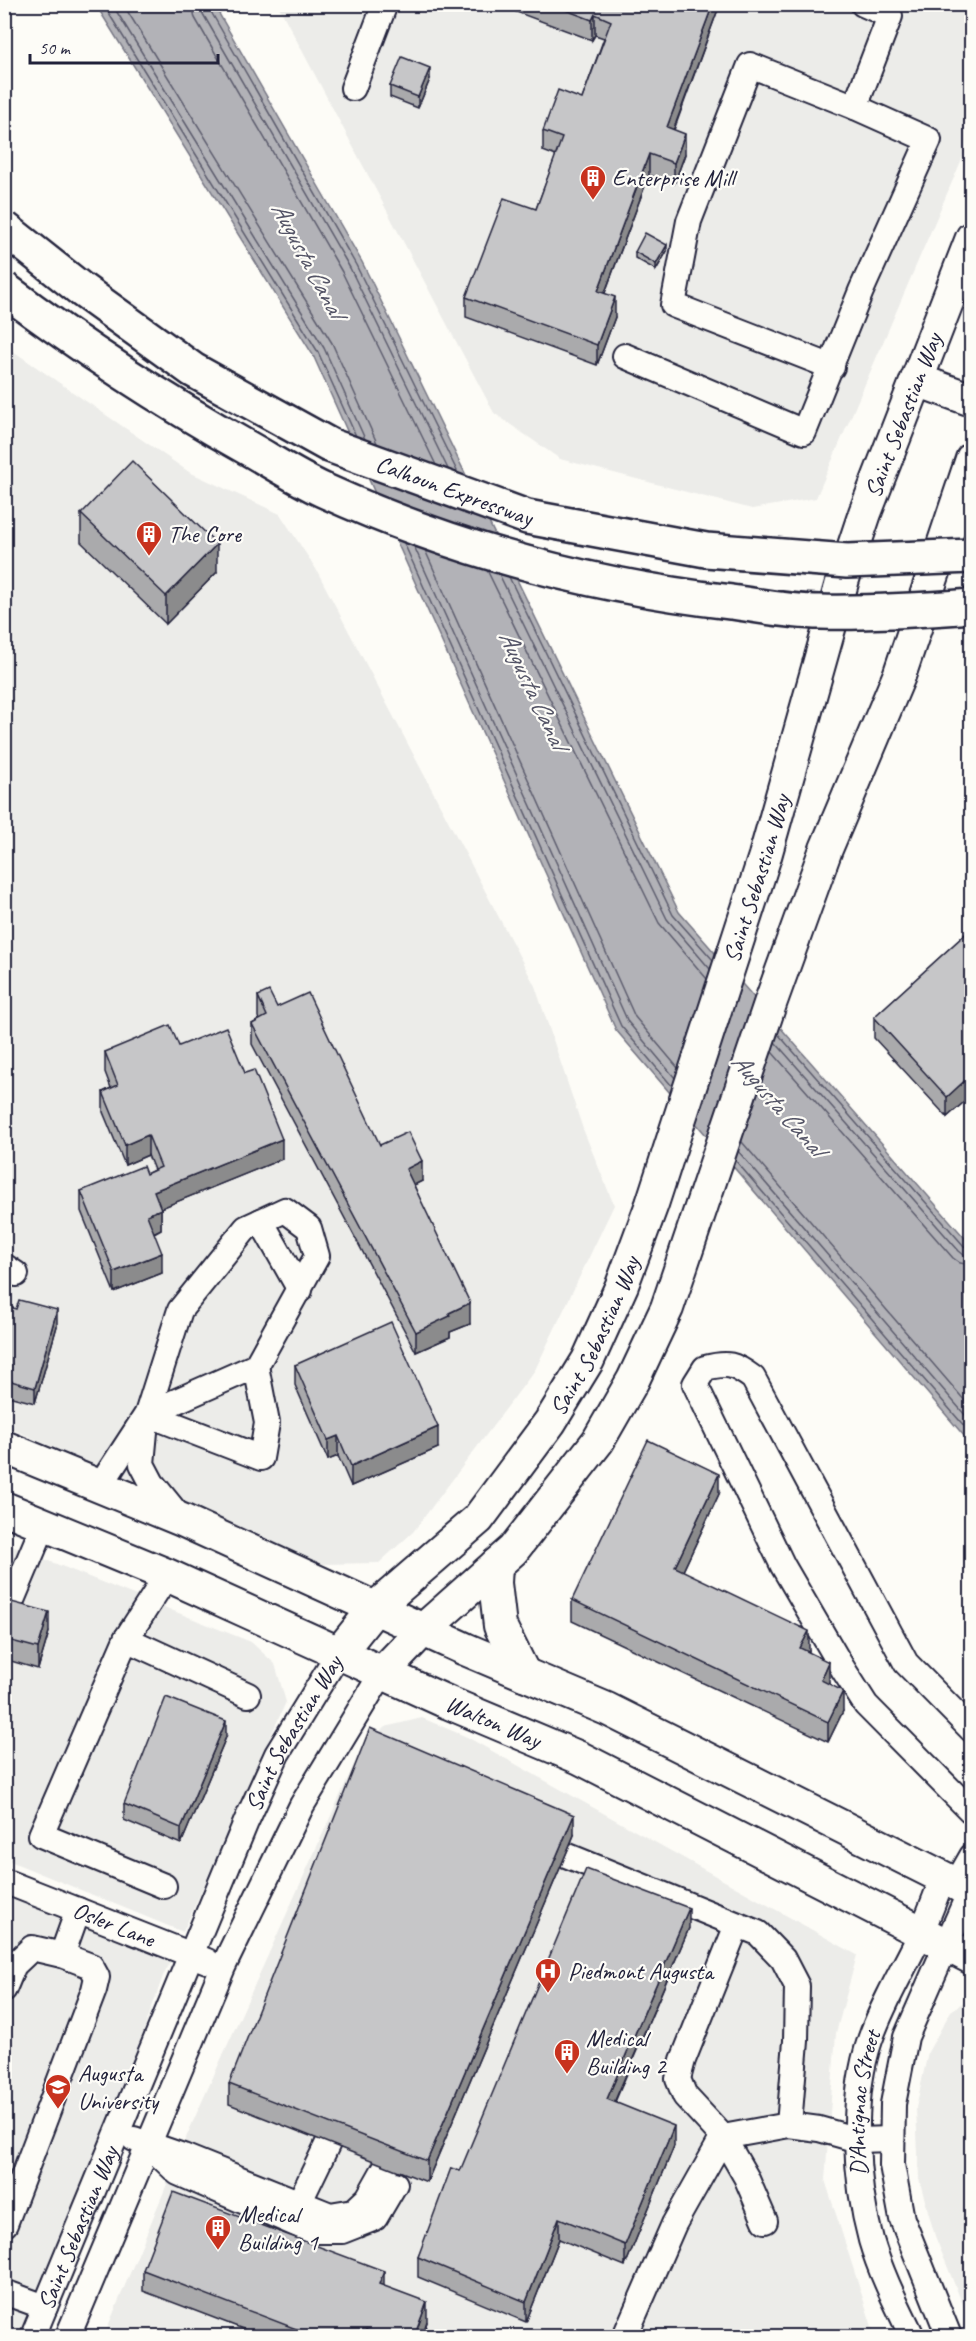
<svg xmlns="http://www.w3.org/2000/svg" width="976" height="2341" viewBox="0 0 976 2341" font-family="Caveat,sans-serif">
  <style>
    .built { fill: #ecece9 }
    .water { fill: #b2b2b7; stroke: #787885; stroke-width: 1.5 }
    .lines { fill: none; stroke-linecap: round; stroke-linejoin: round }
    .shore { stroke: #5c5c6d; stroke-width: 1.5 }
    .minor-casing { stroke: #22223b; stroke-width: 28 }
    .major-casing { stroke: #22223b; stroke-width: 36 }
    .minor { stroke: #fdfcf7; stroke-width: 24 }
    .major { stroke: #fdfcf7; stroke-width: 32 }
    .highway-bridge-casing { stroke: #22223b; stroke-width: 38; stroke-linecap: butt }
    .highway-bridge { stroke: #fdfcf7; stroke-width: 33 }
    .wall { fill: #aaaaac; stroke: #22223b; stroke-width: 1.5 }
    .shaded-wall { fill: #8b8b8c; stroke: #22223b; stroke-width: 1.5 }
    .building { fill: #c6c6c8; stroke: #22223b; stroke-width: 1.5 }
    .labels { text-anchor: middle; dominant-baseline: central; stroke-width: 4.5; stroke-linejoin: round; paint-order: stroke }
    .poi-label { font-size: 24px; fill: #22223b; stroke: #fdfcf7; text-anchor: start }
    .street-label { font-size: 24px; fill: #22223b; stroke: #fdfcf7 }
    .water-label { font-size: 26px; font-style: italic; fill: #545466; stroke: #fdfcf7 }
  </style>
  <rect width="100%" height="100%" fill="#fdfcf7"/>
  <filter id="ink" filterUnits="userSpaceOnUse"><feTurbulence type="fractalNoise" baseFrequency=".0167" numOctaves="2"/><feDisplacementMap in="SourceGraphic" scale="12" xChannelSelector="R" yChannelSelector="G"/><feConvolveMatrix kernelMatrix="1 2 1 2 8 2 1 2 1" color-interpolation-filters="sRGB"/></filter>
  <g filter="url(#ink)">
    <g class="built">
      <polygon points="278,5 971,5 971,138 816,498 752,509 560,459 494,413"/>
      <polygon points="10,349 189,472 280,514 316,569 535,986 583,1129 614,1205 535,1370 413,1532 379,1563 319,1564 5,1426 4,356"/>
      <polygon points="4,1543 251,1642 275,1664 286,1702 183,1932 5,1859"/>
      <polygon points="422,1718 467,1737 857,1955 836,2033 825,2180 875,2336 104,2336 191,2126 361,1749 385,1727"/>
      <polygon points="4,1869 183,1940 163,1976 133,2061 19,2336 4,2336"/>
      <polygon points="971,1997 971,2325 935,2236 919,2179 916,2108 928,2052 951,2011"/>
    </g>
    <polygon class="water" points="96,5 214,5 362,262 679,912 971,1245 971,1444 616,1030 313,355"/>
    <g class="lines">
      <g class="shore">
        <polyline points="103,4 318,352 356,436"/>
        <polyline points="112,4 324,348 365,439"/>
        <polyline points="123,4 332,343 377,443"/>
        <polyline points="192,4 195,18 342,272 436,465"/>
        <polyline points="201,4 203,14 350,268 448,469"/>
        <polyline points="209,4 210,10 356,265 458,473"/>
        <polyline points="404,543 621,1026 672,1086"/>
        <polyline points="414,546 628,1022 675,1078"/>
        <polyline points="425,550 635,1017 678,1068"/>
        <polyline points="487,570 659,923 707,979"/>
        <polyline points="499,574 667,919 710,969"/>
        <polyline points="509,577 673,915 713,960"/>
        <polyline points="778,1034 964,1246 972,1249"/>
        <polyline points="775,1042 959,1251 964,1255 972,1256"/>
        <polyline points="772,1052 953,1258 960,1263 972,1265"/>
        <polyline points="742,1142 972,1409"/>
        <polyline points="738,1151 972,1423"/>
        <polyline points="735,1160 972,1435"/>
      </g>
      <g class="minor-casing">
        <g id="minor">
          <polyline points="353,88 385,4"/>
          <polyline points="855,107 890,16 863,4"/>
          <polyline points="625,356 804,432 861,291 929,140 855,107 750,65 689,221 673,305 832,367"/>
          <polyline points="261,1221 300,1290"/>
          <polyline points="4,1266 16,1274"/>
          <polyline points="147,1414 261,1458 267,1423 256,1366"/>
          <polyline points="146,1421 142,1464 152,1483 182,1520"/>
          <polyline points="100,1486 147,1414 180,1310 246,1228 285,1210 309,1228 317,1256 256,1366 147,1414"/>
          <polyline points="4,1619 44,1524"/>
          <polyline points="126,1639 248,1695"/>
          <path d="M972,1730L906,1663L753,1378C734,1364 728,1362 705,1368L695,1384L783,1566L843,1669L866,1705L972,1812"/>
          <polyline points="566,1855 758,1933 783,1959 797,1986 796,2041 789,2125 819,2129 858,2140 892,2139"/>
          <path id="s1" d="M4,1881L207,1961"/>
          <polyline points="956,1884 972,1856"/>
          <polyline points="164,1886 41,1835 126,1639 167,1575"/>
          <polyline points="737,1925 683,2060 678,2079 685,2096 723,2137 746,2177 765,2221"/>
          <polyline points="4,1989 14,1965 32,1948 62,1955 78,1910"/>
          <polyline points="134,2139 183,2156 330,2215 354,2211 368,2198 386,2166"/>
          <polyline points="155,2151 178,2173 312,2231 342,2231 375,2218 395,2184"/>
          <polyline points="299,2203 328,2143"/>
          <polyline points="5,2224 94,1990 97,1977 91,1966 62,1955"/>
          <polyline points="4,2292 45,2307"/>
          <path id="s2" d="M33,2336L246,1822L277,1754L339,1653"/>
          <polyline points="68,2336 223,1967 302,1805 382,1673"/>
          <polyline points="625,2336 674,2224 723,2137 789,2125"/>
          <path id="s3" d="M912,2336C897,2305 881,2274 871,2240C855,2181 850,2098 870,2040C883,2002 904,1969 921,1933C929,1914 936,1896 943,1877"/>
          <polyline points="949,2336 902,2219 892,2165 893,2104 906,2037 970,1891"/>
        </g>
      </g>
      <g class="major-casing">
        <g id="major">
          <polyline points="917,380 972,400"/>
          <polyline points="4,1447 182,1520 465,1649 607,1709 972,1892"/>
          <path id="s4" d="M4,1508L167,1575L449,1703L580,1758L972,1958"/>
          <polyline points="496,1565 495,1583 500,1626 524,1674"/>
          <path id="s5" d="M339,1653L375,1608L478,1519L550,1422L588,1360L622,1285L652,1204L765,856L843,579L865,513L972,238"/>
          <polyline points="382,1673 423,1630 513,1550 598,1441 633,1380 667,1308 771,1001 826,849 899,676 972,459"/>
        </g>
      </g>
      <use href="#minor" class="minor"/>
      <use href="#major" class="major"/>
      <g class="highway-bridge-casing">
        <g id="highway-bridge">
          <path id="s6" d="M4,228L82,290L193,370L329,445L527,517L706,550L847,561L972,556"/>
          <path d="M4,289C81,347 162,400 246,447C271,461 297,478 323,490C453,549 589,586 731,602C760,606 790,612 820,612C870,613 921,610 972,606"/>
        </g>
      </g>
      <use href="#highway-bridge" class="highway-bridge"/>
    </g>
    <g class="wall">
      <polygon points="495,4 720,4 674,130 685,154 674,184 649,175 605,293 615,317 597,365 466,317 466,297 536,209 556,156 543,151 543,131 582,99 604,38 595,35 592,40"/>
      <polygon points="430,79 418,108 390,97 390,86"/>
      <polygon points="667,251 656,270 635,258 635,252"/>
      <polygon points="81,514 217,572 166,624 81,542"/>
      <polygon points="972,928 972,1095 947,1117 874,1038 874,1017"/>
      <polygon points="258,996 277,1007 380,1145 422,1181 414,1185 470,1324 450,1332 450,1337 416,1352 252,1044 252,1024 259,1020 258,1017"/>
      <polygon points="179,1046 282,1159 161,1208 161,1229 154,1233 162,1273 114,1292 81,1211 81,1191 146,1174 154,1170 148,1155 125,1165 103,1112 103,1092 111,1088 105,1072 105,1052"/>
      <polygon points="4,1305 57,1326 35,1403 4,1395"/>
      <polygon points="295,1365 438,1448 351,1486 338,1456 328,1460 295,1385"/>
      <polygon points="719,1494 683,1571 809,1651 808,1652 829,1682 829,1684 843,1711 828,1742 572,1621 572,1600"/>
      <polygon points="4,1600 49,1632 38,1669 4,1659"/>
      <polygon points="226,1737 181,1844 124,1820 124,1804"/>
      <polygon points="574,1835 427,2182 229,2104 229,2084"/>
      <polygon points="689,1928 615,2102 674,2146 625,2266 559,2239 526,2322 418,2277 418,2257 460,2171"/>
      <polygon points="143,2270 384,2286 427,2322 422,2337 264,2337 143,2291"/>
    </g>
    <g class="shaded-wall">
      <polygon points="713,4 720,4 667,147 667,127"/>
      <polygon points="595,14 595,35 592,40 592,20"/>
      <polygon points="430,68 430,79 418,108 418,97"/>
      <polygon points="685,134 685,154 674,184 674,163"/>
      <polygon points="649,154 649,175 598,311 598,291"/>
      <polygon points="667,245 667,251 656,270 656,264"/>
      <polygon points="615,297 615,317 597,365 597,345"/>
      <polygon points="217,544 217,572 166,624 166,596"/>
      <polygon points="972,1074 972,1095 947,1117 947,1097"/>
      <polygon points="148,1135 148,1155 125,1165 125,1145"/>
      <polygon points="282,1139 282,1159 154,1211 154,1191"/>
      <polygon points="422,1161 422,1181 406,1189 406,1169"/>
      <polygon points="161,1209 161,1229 147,1236 147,1215"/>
      <polygon points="162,1253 162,1273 114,1292 114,1272"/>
      <polygon points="470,1303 470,1324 450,1332 450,1337 416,1352 416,1332 449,1313"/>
      <polygon points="57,1310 57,1326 35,1403 35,1388"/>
      <polygon points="438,1427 438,1448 351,1486 351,1466"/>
      <polygon points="338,1436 338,1456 328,1460 328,1440"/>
      <polygon points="719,1474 719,1494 675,1588 675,1567"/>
      <polygon points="49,1612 49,1632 38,1669 38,1648"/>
      <polygon points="809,1631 809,1651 800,1669 800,1648"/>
      <polygon points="829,1662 829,1682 821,1700 821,1680"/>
      <polygon points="843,1691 843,1711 828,1742 828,1722"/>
      <polygon points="226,1721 226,1737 181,1844 181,1828"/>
      <polygon points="574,1815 574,1835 427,2182 427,2161"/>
      <polygon points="689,1908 689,1928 607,2119 607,2099"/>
      <polygon points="674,2126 674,2146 625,2266 625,2245"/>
      <polygon points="559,2218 559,2239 526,2322 526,2302"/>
      <polygon points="384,2271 384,2292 379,2284"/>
      <polygon points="427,2302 427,2322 422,2337 414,2337"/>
    </g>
    <g class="building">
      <polygon points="550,4 713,4 667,127 685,134 674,163 649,154 598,291 615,297 597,345 466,297 504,198 536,209 562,138 543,131 558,90 582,99 611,21 595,14 592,20"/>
      <polygon points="402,57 430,68 418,97 390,86"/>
      <polygon points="645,233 667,245 656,264 635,252"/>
      <polygon points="132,461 217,544 166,596 81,514"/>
      <polygon points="972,928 972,1074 947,1097 874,1017"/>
      <polygon points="269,991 277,1007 308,993 380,1145 408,1132 422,1161 406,1169 470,1303 449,1313 450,1316 416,1332 252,1024 267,1016 258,996"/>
      <polygon points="170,1025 179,1046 226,1027 245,1073 254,1070 282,1139 154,1191 161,1209 147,1215 162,1253 114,1272 81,1191 143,1166 146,1174 161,1167 148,1135 125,1145 103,1092 118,1085 105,1052"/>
      <polygon points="19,1300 57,1310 35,1388 4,1379 4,1305 16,1309"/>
      <polygon points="391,1322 438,1427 351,1466 338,1436 328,1440 295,1365"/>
      <polygon points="648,1440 719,1474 675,1567 809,1631 800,1648 829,1662 821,1680 843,1691 828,1722 572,1600"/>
      <polygon points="4,1600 49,1612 38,1648 4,1639"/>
      <polygon points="166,1697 226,1721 181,1828 124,1804"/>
      <polygon points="370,1728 574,1815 427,2161 229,2084"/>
      <polygon points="586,1869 689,1908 607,2099 674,2126 625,2245 559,2218 526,2302 418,2257 451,2168 460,2171"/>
      <polygon points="173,2192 384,2271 379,2284 427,2302 414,2337 384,2337 366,2330 364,2337 317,2337 143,2270"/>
    </g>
  </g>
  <defs>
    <g id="building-pin" transform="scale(1.35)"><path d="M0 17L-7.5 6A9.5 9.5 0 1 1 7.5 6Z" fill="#c8321e" stroke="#fdfcf7"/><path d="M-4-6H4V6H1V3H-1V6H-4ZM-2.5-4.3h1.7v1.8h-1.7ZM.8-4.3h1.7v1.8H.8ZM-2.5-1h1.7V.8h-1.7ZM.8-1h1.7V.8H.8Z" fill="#fff"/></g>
    <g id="hospital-pin" transform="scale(1.35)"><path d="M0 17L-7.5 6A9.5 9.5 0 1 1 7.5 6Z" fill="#c8321e" stroke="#fdfcf7"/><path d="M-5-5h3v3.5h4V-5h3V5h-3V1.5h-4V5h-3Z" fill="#fff"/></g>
    <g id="university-pin" transform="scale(1.35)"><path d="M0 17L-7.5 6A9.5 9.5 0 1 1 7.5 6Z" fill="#c8321e" stroke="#fdfcf7"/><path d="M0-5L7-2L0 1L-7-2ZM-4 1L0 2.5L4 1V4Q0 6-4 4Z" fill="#fff"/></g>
  </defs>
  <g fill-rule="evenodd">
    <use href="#building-pin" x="593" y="178"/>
    <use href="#building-pin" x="149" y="534"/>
    <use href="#hospital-pin" x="548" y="1971"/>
    <use href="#building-pin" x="567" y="2052"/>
    <use href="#university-pin" x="58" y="2087"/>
    <use href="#building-pin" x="218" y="2228"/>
  </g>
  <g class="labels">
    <g class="poi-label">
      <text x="612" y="178">Enterprise Mill</text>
      <text x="168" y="534">The Core</text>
      <text x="568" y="1971">Piedmont Augusta</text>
      <text x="586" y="2038">Medical<tspan x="586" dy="28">Building 2</tspan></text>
      <text x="78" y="2073">Augusta<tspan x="78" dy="28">University</tspan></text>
      <text x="238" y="2214">Medical<tspan x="238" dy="28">Building 1</tspan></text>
    </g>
    <g class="street-label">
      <text stroke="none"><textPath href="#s5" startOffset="1384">Saint Sebastian Way</textPath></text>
      <text stroke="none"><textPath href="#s6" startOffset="525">Calhoun Expressway</textPath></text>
      <text stroke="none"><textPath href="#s5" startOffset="898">Saint Sebastian Way</textPath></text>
      <text stroke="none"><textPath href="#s5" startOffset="412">Saint Sebastian Way</textPath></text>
      <text stroke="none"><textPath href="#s4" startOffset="534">Walton Way</textPath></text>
      <text stroke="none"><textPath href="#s2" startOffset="657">Saint Sebastian Way</textPath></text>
      <text stroke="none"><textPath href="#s1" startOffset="118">Osler Lane</textPath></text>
      <text stroke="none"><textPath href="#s3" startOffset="243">D'Antignac Street</textPath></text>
      <text stroke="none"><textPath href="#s2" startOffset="117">Saint Sebastian Way</textPath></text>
    </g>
    <g class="water-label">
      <text transform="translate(308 259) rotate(62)">Augusta Canal</text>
      <text transform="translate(533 689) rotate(65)">Augusta Canal</text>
      <text transform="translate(778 1104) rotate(49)">Augusta Canal</text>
    </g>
  </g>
  <rect width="976" height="2341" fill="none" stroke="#fdfcf7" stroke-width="24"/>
  <rect x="12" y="12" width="952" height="2317" fill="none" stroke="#22223b" stroke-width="2" filter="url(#ink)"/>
  <path d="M30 54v9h188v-9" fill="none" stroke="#22223b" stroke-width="3"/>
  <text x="39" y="54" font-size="18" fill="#22223b" stroke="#fdfcf7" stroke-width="4.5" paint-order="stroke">50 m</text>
</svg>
